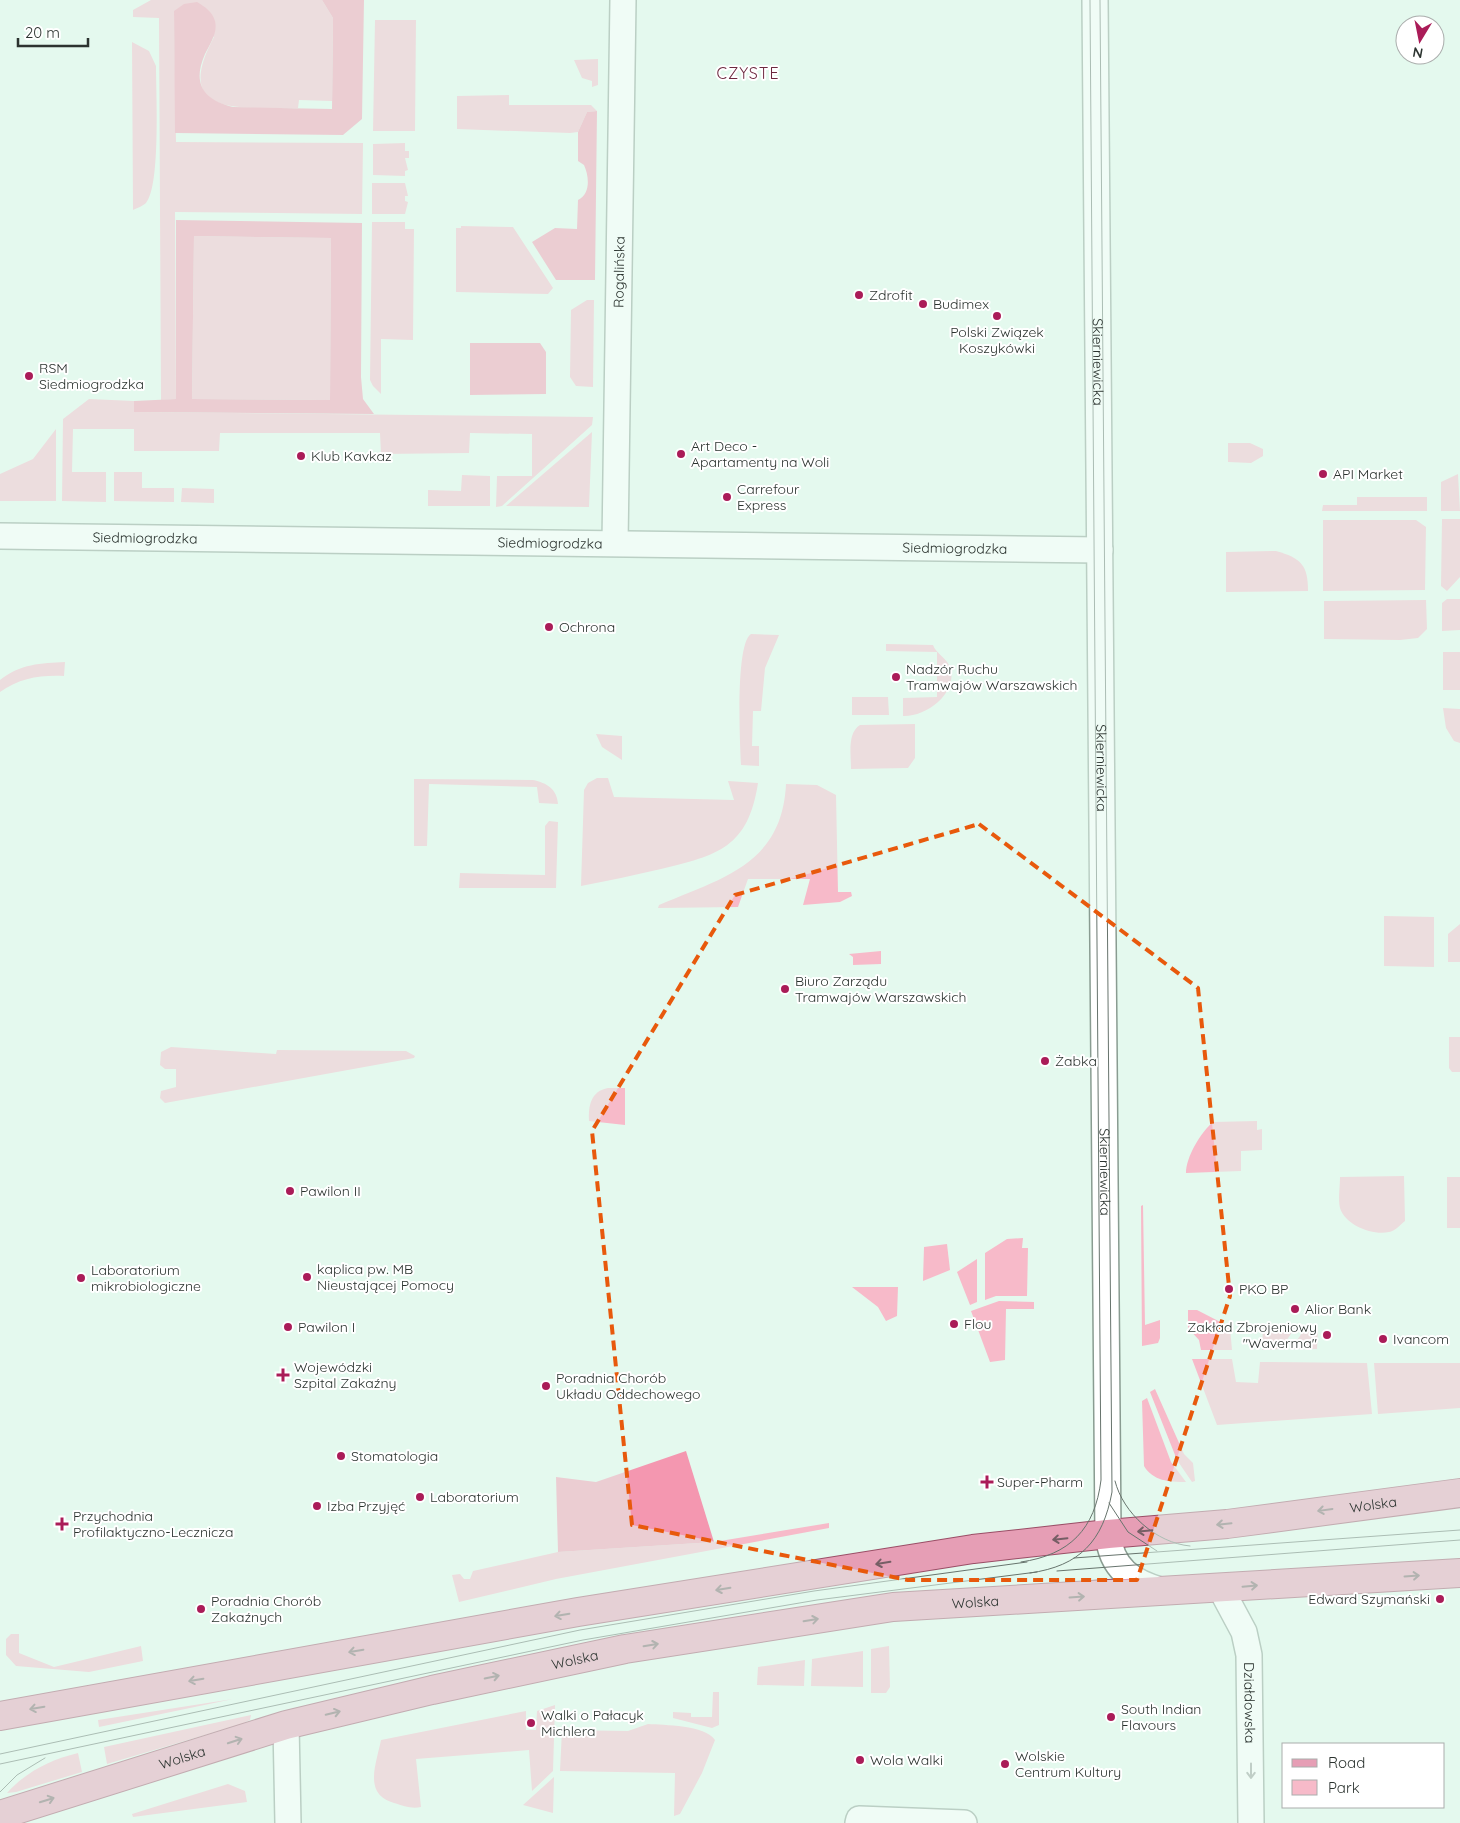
<svg xmlns="http://www.w3.org/2000/svg" width="1460" height="1823" viewBox="0 0 1460 1823" font-family="Quicksand,sans-serif">
  <style>
    .green { fill: #f7bac9 }
    .forest { fill: #f497b0; fill-rule: evenodd }
    .lines { fill: none; stroke-linecap: round; stroke-linejoin: round }
    .minor-casing { stroke: #899c91; stroke-width: 28 }
    .major-casing { stroke: #9a4e66; stroke-width: 30 }
    .minor { stroke: #fff; stroke-width: 25 }
    .major { stroke: #e69eb5; stroke-width: 28 }
    .tram { stroke: #67746d; stroke-width: 1 }
    .oneway { stroke: #765e65 }
    .oneway2 { stroke: #959997 }
    .marked { fill: none; stroke: #e8590c; stroke-width: 4; stroke-dasharray: 10 6; stroke-linejoin: round }
    .poi-dot { fill: #aa1c58; stroke: #fff; stroke-width: 2 }
    .labels { text-anchor: middle; dominant-baseline: central; stroke-width: 4; stroke-linejoin: round; paint-order: stroke }
    .street-label { font-size: 14px; fill: #2b332f; stroke: #fff }
    .poi-label { font-size: 14px; fill: #2b332f; stroke: #fff; text-anchor: start }
    .quarter-label { font-size: 16px; letter-spacing: 1px; fill: #6c273e; stroke: #fff }
  </style>
  <rect width="100%" height="100%" fill="#e4f9ee"/>
  <g class="green">
    <path d="M151,0H322L333,18L332,101L299,100L298,108C243,107 170,119 214,37L174,11L176,142L363,143L362,214L175,212L176,399L161,400L159,18L133,17V10Z"/>
    <polygon points="375,20 416,20 415,131 373,131"/>
    <path d="M132,42L149,51L156,66C156,91 161,186 146,203C143,206 137,208 133,210Z"/>
    <polygon points="598,59 598,85 592,87 592,81 582,78 574,60"/>
    <polygon points="509,95 509,105 591,105 597,111 587,112 578,132 570,133 457,129 457,96"/>
    <polygon points="405,143 405,151 409,151 409,158 405,158 408,170 405,171 405,176 373,175 373,144"/>
    <polygon points="372,183 405,183 408,196 405,196 405,201 408,202 405,214 372,214"/>
    <polygon points="372,222 405,222 405,229 414,229 413,340 381,339 381,394 373,386 370,380"/>
    <polygon points="461,226 513,227 553,288 548,294 456,292 456,228 461,228"/>
    <polygon points="194,236 331,238 330,400 192,399"/>
    <polygon points="587,300 594,300 593,387 576,386 570,377 571,310"/>
    <polygon points="89,399 134,401 134,412 593,417 592,425 502,506 496,507 497,476 532,476 532,434 470,433 469,453 381,454 380,433 220,433 219,451 134,451 134,429 73,429 72,472 106,472 106,502 62,501 63,419"/>
    <polygon points="56,429 56,501 0,501 0,474 33,459"/>
    <polygon points="592,432 589,507 506,506"/>
    <polygon points="1228,443 1250,443 1263,449 1263,456 1251,463 1228,462"/>
    <polygon points="114,472 142,472 142,488 174,488 174,502 114,501"/>
    <polygon points="1458,474 1460,511 1441,511 1441,482"/>
    <polygon points="462,475 490,476 490,506 428,506 428,490 461,491"/>
    <polygon points="182,488 214,489 214,503 181,502"/>
    <polygon points="1357,497 1427,497 1427,511 1322,511 1323,505 1357,505"/>
    <polygon points="1442,519 1460,519 1460,577 1447,591 1441,586"/>
    <polygon points="1323,520 1416,520 1426,527 1425,590 1323,591"/>
    <path d="M1276,551C1301,558 1308,565 1308,591L1226,592V552Z"/>
    <polygon points="1447,599 1460,599 1460,630 1442,631 1442,603"/>
    <polygon points="1426,600 1427,629 1418,638 1400,640 1324,639 1324,601"/>
    <path d="M751,634L779,635L765,668L761,711H753L752,746H759V766L741,765C740,744 735,644 751,634Z"/>
    <path d="M886,644L933,645C936,654 948,658 951,670C956,695 925,717 903,716V698L937,697V652L886,651Z"/>
    <rect x="1443" y="652" width="17" height="38"/>
    <path d="M65,662L64,676C40,675 20,678 0,692V680C20,664 41,663 65,662Z"/>
    <polygon points="852,697 888,697 889,715 852,715"/>
    <polygon points="1443,708 1460,709 1460,743 1454,741 1446,728"/>
    <path d="M915,724V758L908,768L851,769C851,755 847,733 860,725Z"/>
    <polygon points="596,734 622,736 622,760 602,747"/>
    <path d="M597,778H608L614,797L734,800L728,781L758,783C748,848 718,855 661,869C634,875 608,881 581,886L584,790L588,783Z"/>
    <path d="M414,779L533,780C547,783 557,789 558,804L539,803L537,787L429,784L427,846H414Z"/>
    <path d="M786,784L817,785L836,795L838,892H851L852,896L840,902L803,905L810,879H748L738,907L658,908L659,905C722,878 782,865 786,784Z"/>
    <polygon points="549,821 558,822 556,888 459,888 460,873 545,875 545,826"/>
    <polygon points="1384,916 1434,917 1434,967 1384,966"/>
    <polygon points="1460,924 1460,962 1448,962 1448,934"/>
    <polygon points="881,951 881,964 853,965 853,957 849,954"/>
    <polygon points="1449,1037 1460,1037 1460,1072 1452,1072 1449,1068"/>
    <polygon points="171,1047 276,1054 277,1050 406,1051 415,1056 414,1058 165,1103 160,1098 161,1091 176,1087 176,1069 165,1069 160,1065 161,1052"/>
    <path d="M608,1088H625V1125L589,1121C588,1106 591,1091 608,1088Z"/>
    <path d="M1257,1121V1130L1262,1129V1150L1241,1151V1171L1186,1173C1186,1157 1201,1132 1213,1122Z"/>
    <path d="M1404,1176L1405,1221C1400,1225 1395,1231 1389,1232C1373,1236 1345,1225 1340,1208C1338,1199 1340,1187 1340,1177Z"/>
    <rect x="1447" y="1177" width="13" height="51"/>
    <polygon points="1143,1205 1145,1325 1160,1320 1160,1338 1158,1343 1142,1346 1141,1206"/>
    <polygon points="1023,1238 1022,1248 1028,1248 1027,1296 996,1296 985,1300 985,1253 1007,1239"/>
    <polygon points="947,1244 950,1270 923,1281 924,1247"/>
    <polygon points="977,1259 977,1302 970,1305 957,1272"/>
    <polygon points="852,1287 898,1287 897,1316 886,1321 878,1307"/>
    <polygon points="999,1301 1034,1302 1034,1309 1006,1309 1005,1360 990,1362 971,1311"/>
    <polygon points="1188,1310 1197,1310 1230,1327 1232,1350 1201,1350 1199,1340 1188,1328"/>
    <polygon points="1296,1326 1281,1349 1262,1350 1263,1327"/>
    <polygon points="1306,1327 1318,1327 1317,1349 1291,1349"/>
    <polygon points="1192,1359 1232,1359 1236,1382 1258,1383 1260,1362 1367,1363 1372,1414 1217,1425"/>
    <polygon points="1374,1363 1460,1363 1460,1408 1378,1414"/>
    <polygon points="1155,1389 1184,1454 1193,1463 1195,1481 1192,1482 1177,1460 1150,1392"/>
    <path d="M1147,1398L1171,1462L1186,1482C1169,1482 1153,1481 1144,1466L1142,1401Z"/>
    <polygon points="829,1523 829,1528 556,1579 459,1602 452,1575 460,1574 464,1579 470,1579 473,1571 558,1552 714,1542"/>
    <polygon points="11,1634 19,1634 19,1653 54,1667 141,1646 143,1661 89,1672 16,1666 6,1655 6,1639"/>
    <polygon points="889,1646 890,1687 886,1693 871,1693 871,1649"/>
    <polygon points="863,1651 863,1687 811,1686 812,1659"/>
    <polygon points="805,1660 804,1686 757,1685 758,1667"/>
    <polygon points="713,1692 719,1692 719,1725 712,1728 673,1718 673,1712 691,1713 691,1717 712,1717"/>
    <polygon points="233,1699 99,1727 98,1720"/>
    <path d="M555,1705L553,1771L532,1791L529,1750L416,1759L421,1807C411,1809 404,1806 394,1803C363,1794 376,1765 381,1740L526,1711V1730H536L537,1711Z"/>
    <polygon points="251,1715 250,1720 242,1724 107,1764 104,1747"/>
    <path d="M648,1724C664,1725 705,1725 715,1740L702,1773L680,1814L674,1816L675,1773L560,1771L562,1730L628,1731Z"/>
    <path d="M78,1753L82,1772L16,1792L7,1793C27,1771 50,1760 78,1753Z"/>
    <polygon points="554,1777 553,1813 523,1805"/>
    <polygon points="228,1784 245,1791 247,1802 133,1817 132,1814"/>
  </g>
  <g class="forest">
    <path d="M322,0H364L362,119L343,135L175,133L174,11L184,4L197,2C205,7 212,11 215,21C218,33 210,44 205,54C192,83 203,100 233,107L332,109L333,18Z"/>
    <path d="M597,111L595,280H556L532,242L555,228L577,229L578,200C591,194 589,176 584,165L578,161V132L587,112Z"/>
    <path d="M176,220L362,223L361,377L363,399L374,414L134,412V401L176,399ZM194,236L331,238L330,400L192,399Z"/>
    <polygon points="470,343 540,343 546,352 546,394 470,395"/>
    <polygon points="686,1451 714,1542 558,1552 556,1477 596,1482"/>
  </g>
  <g class="lines">
    <g class="minor-casing">
      <g id="minor">
        <path id="s1" d="M1095,0L1108,1534C1111,1569 1132,1582 1163,1591"/>
        <path id="s2" d="M0,536L1100,550"/>
        <path id="s3" d="M615,543L623,0"/>
        <path id="s4" d="M1221,1589L1244,1632L1249,1655L1251,1823"/>
        <polyline points="286,1725 288,1823"/>
        <polyline points="858,1823 859,1819 964,1823"/>
      </g>
    </g>
    <g class="major-casing">
      <g id="major">
        <path id="s5" d="M0,1716L578,1612L973,1549L1108,1534L1227,1524L1460,1493"/>
        <path id="s6" d="M0,1815L286,1725L432,1690L625,1649L893,1607L1460,1573"/>
      </g>
    </g>
    <use href="#minor" class="minor"/>
    <use href="#major" class="major"/>
    <g class="tram">
      <path d="M1115,1481C1123,1513 1156,1543 1190,1546"/>
      <polyline points="1109,1503 1128,1532 1157,1551"/>
      <polyline points="1074,1558 1460,1530"/>
      <path d="M1021,1562C1070,1555 1095,1529 1101,1480L1090,0"/>
      <polyline points="1057,1571 1460,1540"/>
      <path d="M1030,1573C1080,1566 1103,1541 1112,1492C1108,995 1104,497 1100,0"/>
      <polyline points="0,1754 580,1630 814,1591 1027,1562"/>
      <polyline points="0,1764 583,1640 817,1600 1037,1572"/>
      <polyline points="0,1792 17,1775 45,1758"/>
    </g>
  </g>
  <defs><path id="oneway-shaft" d="M-6 0H5M1.5-3L5.5 0L1.5 3" fill="none" stroke-width="1.6" stroke-linecap="round" stroke-linejoin="round" transform="scale(1.25)"/></defs>
  <g class="oneway">
    <use href="#oneway-shaft" transform="translate(1325 1510) rotate(172)"/>
    <use href="#oneway-shaft" transform="translate(1224 1524) rotate(174)"/>
    <use href="#oneway-shaft" transform="translate(1145 1531) rotate(175)"/>
    <use href="#oneway-shaft" transform="translate(1060 1539) rotate(174)"/>
    <use href="#oneway-shaft" transform="translate(883 1563) rotate(171)"/>
    <use href="#oneway-shaft" transform="translate(1412 1576) rotate(-4)"/>
    <use href="#oneway-shaft" transform="translate(1250 1586) rotate(-5)"/>
    <use href="#oneway-shaft" transform="translate(723 1589) rotate(171)"/>
    <use href="#oneway-shaft" transform="translate(1077 1597) rotate(-4)"/>
    <use href="#oneway-shaft" transform="translate(562 1615) rotate(170)"/>
    <use href="#oneway-shaft" transform="translate(811 1620) rotate(-9)"/>
    <use href="#oneway-shaft" transform="translate(651 1645) rotate(-9)"/>
    <use href="#oneway-shaft" transform="translate(356 1651) rotate(170)"/>
    <use href="#oneway-shaft" transform="translate(492 1677) rotate(-12)"/>
    <use href="#oneway-shaft" transform="translate(196 1680) rotate(170)"/>
    <use href="#oneway-shaft" transform="translate(37 1708) rotate(170)"/>
    <use href="#oneway-shaft" transform="translate(333 1713) rotate(-13)"/>
    <use href="#oneway-shaft" transform="translate(235 1741) rotate(-18)"/>
    <use href="#oneway-shaft" transform="translate(47 1800) rotate(-17)"/>
  </g>
  <use class="oneway2" href="#oneway-shaft" transform="translate(1251 1771) rotate(90)"/>
  <path d="M0 0H1460V1823H0ZM979,824L1198,988L1230,1296L1137,1580H908L632,1525L592,1131L735,895Z" fill="#e4f9ee" fill-opacity=".55" fill-rule="evenodd"/>
  <path class="marked" d="M979,824L1198,988L1230,1296L1137,1580H908L632,1525L592,1131L735,895Z"/>
  <g class="poi-dot">
    <circle cx="859" cy="295" r="5"/>
    <circle cx="923" cy="304" r="5"/>
    <circle cx="997" cy="316" r="5"/>
    <circle cx="29" cy="376" r="5"/>
    <circle cx="681" cy="454" r="5"/>
    <circle cx="301" cy="456" r="5"/>
    <circle cx="1323" cy="474" r="5"/>
    <circle cx="727" cy="497" r="5"/>
    <circle cx="549" cy="627" r="5"/>
    <circle cx="896" cy="677" r="5"/>
    <circle cx="785" cy="989" r="5"/>
    <circle cx="1045" cy="1061" r="5"/>
    <circle cx="290" cy="1191" r="5"/>
    <circle cx="307" cy="1277" r="5"/>
    <circle cx="81" cy="1278" r="5"/>
    <circle cx="1229" cy="1289" r="5"/>
    <circle cx="1295" cy="1309" r="5"/>
    <circle cx="954" cy="1324" r="5"/>
    <circle cx="288" cy="1327" r="5"/>
    <circle cx="1327" cy="1335" r="5"/>
    <circle cx="1383" cy="1339" r="5"/>
    <path d="M280.5 1367.5h5v5h5v5h-5v5h-5v-5h-5v-5h5z"/>
    <circle cx="546" cy="1386" r="5"/>
    <circle cx="341" cy="1456" r="5"/>
    <path d="M984.5 1474.5h5v5h5v5h-5v5h-5v-5h-5v-5h5z"/>
    <circle cx="420" cy="1497" r="5"/>
    <circle cx="317" cy="1506" r="5"/>
    <path d="M59.5 1516.5h5v5h5v5h-5v5h-5v-5h-5v-5h5z"/>
    <circle cx="1440" cy="1599" r="5"/>
    <circle cx="201" cy="1609" r="5"/>
    <circle cx="1111" cy="1717" r="5"/>
    <circle cx="531" cy="1723" r="5"/>
    <circle cx="860" cy="1760" r="5"/>
    <circle cx="1005" cy="1764" r="5"/>
  </g>
  <g class="labels">
    <g class="street-label">
      <text stroke="none"><textPath href="#s3" startOffset="271">Rogalińska</textPath></text>
      <text stroke="none"><textPath href="#s1" startOffset="362">Skierniewicka</textPath></text>
      <text stroke="none"><textPath href="#s2" startOffset="145">Siedmiogrodzka</textPath></text>
      <text stroke="none"><textPath href="#s2" startOffset="550">Siedmiogrodzka</textPath></text>
      <text stroke="none"><textPath href="#s2" startOffset="955">Siedmiogrodzka</textPath></text>
      <text stroke="none"><textPath href="#s1" startOffset="768">Skierniewicka</textPath></text>
      <text stroke="none"><textPath href="#s1" startOffset="1172">Skierniewicka</textPath></text>
      <text stroke="none"><textPath href="#s5" startOffset="1390">Wolska</textPath></text>
      <text stroke="none"><textPath href="#s6" startOffset="1001">Wolska</textPath></text>
      <text stroke="none"><textPath href="#s6" startOffset="596">Wolska</textPath></text>
      <text stroke="none"><textPath href="#s4" startOffset="120">Działdowska</textPath></text>
      <text stroke="none"><textPath href="#s6" startOffset="191">Wolska</textPath></text>
    </g>
    <g class="poi-label">
      <text x="869" y="295">Zdrofit</text>
      <text x="933" y="304">Budimex</text>
      <text x="997" y="332" text-anchor="middle">Polski Związek<tspan x="997" dy="16">Koszykówki</tspan></text>
      <text x="39" y="368">RSM<tspan x="39" dy="16">Siedmiogrodzka</tspan></text>
      <text x="691" y="446">Art Deco -<tspan x="691" dy="16">Apartamenty na Woli</tspan></text>
      <text x="311" y="456">Klub Kavkaz</text>
      <text x="1333" y="474">API Market</text>
      <text x="737" y="489">Carrefour<tspan x="737" dy="16">Express</tspan></text>
      <text x="559" y="627">Ochrona</text>
      <text x="906" y="669">Nadzór Ruchu<tspan x="906" dy="16">Tramwajów Warszawskich</tspan></text>
      <text x="795" y="981">Biuro Zarządu<tspan x="795" dy="16">Tramwajów Warszawskich</tspan></text>
      <text x="1055" y="1061">Żabka</text>
      <text x="300" y="1191">Pawilon II</text>
      <text x="317" y="1269">kaplica pw. MB<tspan x="317" dy="16">Nieustającej Pomocy</tspan></text>
      <text x="91" y="1270">Laboratorium<tspan x="91" dy="16">mikrobiologiczne</tspan></text>
      <text x="1239" y="1289">PKO BP</text>
      <text x="1305" y="1309">Alior Bank</text>
      <text x="964" y="1324">Flou</text>
      <text x="298" y="1327">Pawilon I</text>
      <text x="1317" y="1327" text-anchor="end">Zakład Zbrojeniowy<tspan x="1317" dy="16">"Waverma"</tspan></text>
      <text x="1393" y="1339">Ivancom</text>
      <text x="294" y="1367">Wojewódzki<tspan x="294" dy="16">Szpital Zakaźny</tspan></text>
      <text x="556" y="1378">Poradnia Chorób<tspan x="556" dy="16">Układu Oddechowego</tspan></text>
      <text x="351" y="1456">Stomatologia</text>
      <text x="997" y="1482">Super-Pharm</text>
      <text x="430" y="1497">Laboratorium</text>
      <text x="327" y="1506">Izba Przyjęć</text>
      <text x="73" y="1516">Przychodnia<tspan x="73" dy="16">Profilaktyczno-Lecznicza</tspan></text>
      <text x="1430" y="1599" text-anchor="end">Edward Szymański</text>
      <text x="211" y="1601">Poradnia Chorób<tspan x="211" dy="16">Zakaźnych</tspan></text>
      <text x="1121" y="1709">South Indian<tspan x="1121" dy="16">Flavours</tspan></text>
      <text x="541" y="1715">Walki o Pałacyk<tspan x="541" dy="16">Michlera</tspan></text>
      <text x="1015" y="1756">Wolskie<tspan x="1015" dy="16">Centrum Kultury</tspan></text>
      <text x="870" y="1760">Wola Walki</text>
    </g>
    <g class="quarter-label">
      <text x="748" y="73">CZYSTE</text>
    </g>
  </g>
  <rect x="1282" y="1743" width="162" height="65" fill="#ffffff" stroke="#aaadac"/>
  <rect x="1292" y="1759" width="25" height="8" fill="#e69eb5" stroke="#aaadac"/>
  <text x="1328" y="1768" font-size="15" fill="#2b332f">Road</text>
  <rect x="1292" y="1780" width="25" height="15" fill="#f7bac9" stroke="#aaadac"/>
  <text x="1328" y="1793" font-size="15" fill="#2b332f">Park</text>
  <g transform="translate(1420 40) rotate(190)"><circle r="24" fill="#ffffff" stroke="#aaadac"/>
  <path d="M0-4L9 19L0 12L-9 19Z" fill="#aa1c58"/>
  <text y="-8" font-size="14" font-weight="bold" text-anchor="middle" fill="#2b332f">N</text>
  </g>
  <path d="M18 38v8h70v-8" fill="none" stroke="#2b332f" stroke-width="2.5"/>
  <text x="25" y="38" font-size="15" fill="#2b332f" stroke="#ffffff" stroke-width="4" paint-order="stroke">20 m</text>
</svg>
